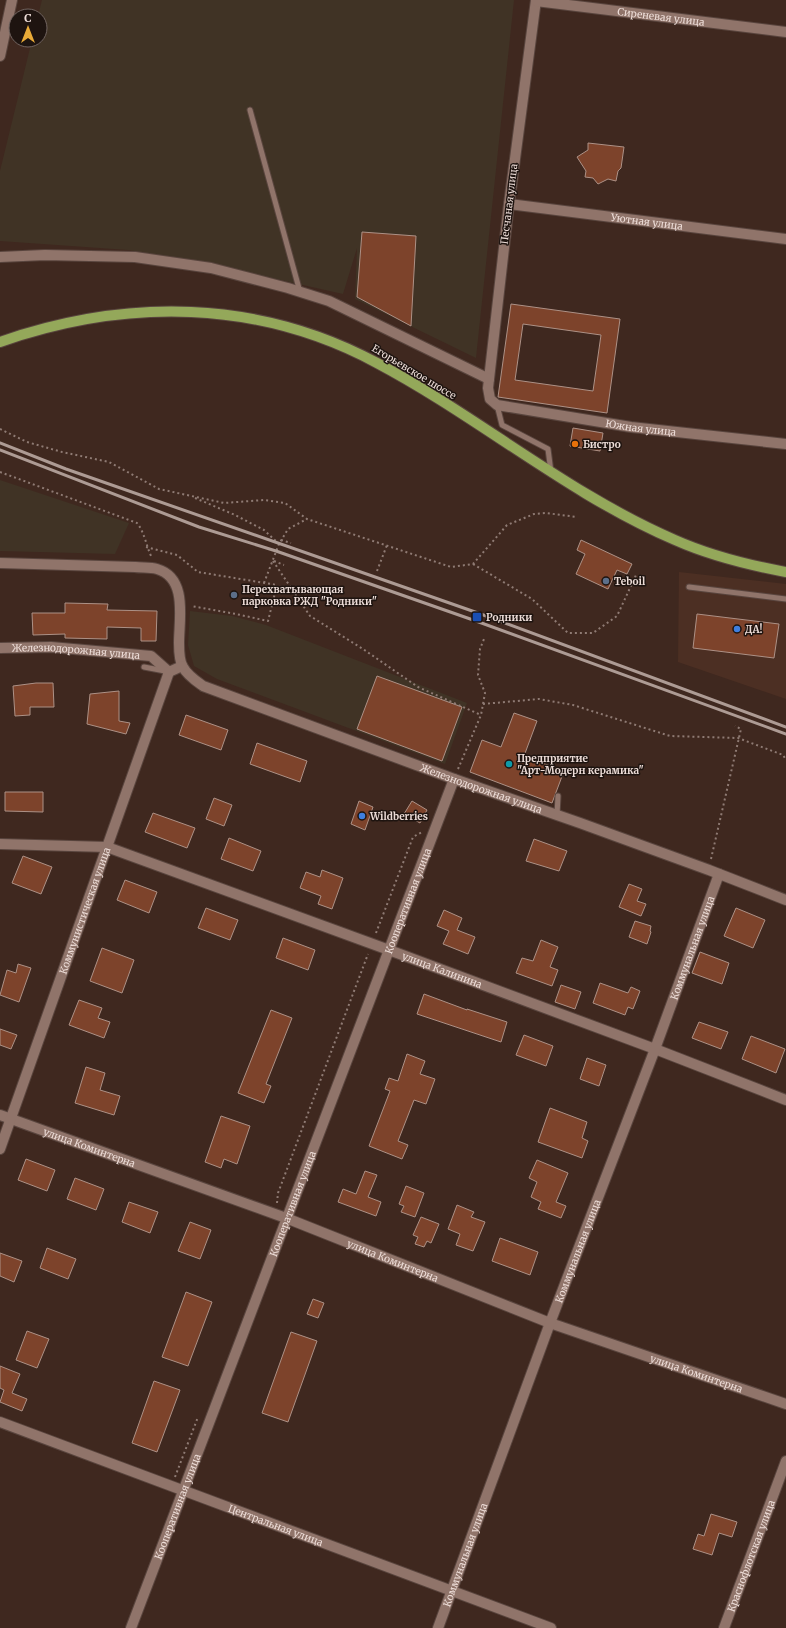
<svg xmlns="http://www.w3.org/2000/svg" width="786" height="1628" viewBox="0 0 786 1628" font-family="Merriweather,serif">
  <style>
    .built { fill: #4c2f23 }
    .industrial { fill: #403325 }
    .building { fill: #7d432b; stroke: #ad9186; fill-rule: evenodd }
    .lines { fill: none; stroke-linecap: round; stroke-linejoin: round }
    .lane-casing { stroke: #59453e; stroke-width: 7 }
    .street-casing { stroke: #59453e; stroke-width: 12 }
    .secondary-casing { stroke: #59453e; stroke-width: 12 }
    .primary-casing { stroke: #59453e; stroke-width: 12 }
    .path { stroke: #8f7b74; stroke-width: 2; stroke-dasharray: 2 3; stroke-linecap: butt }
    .lane { stroke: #90746a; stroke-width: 5 }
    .street { stroke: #90746a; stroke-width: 10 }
    .secondary { stroke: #90746a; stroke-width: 10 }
    .primary { stroke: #94a85a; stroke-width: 10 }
    .rail { stroke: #ad9b94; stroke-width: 3 }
    .food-dot { fill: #e8710a; stroke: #1e1410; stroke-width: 1.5 }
    .service-dot { fill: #5c6f8a; stroke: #1e1410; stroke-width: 1.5 }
    .transit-dot { fill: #1a4fb4; stroke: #1e1410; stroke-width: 1.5 }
    .shop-dot { fill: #3f7fe0; stroke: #1e1410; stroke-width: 1.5 }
    .culture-dot { fill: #0f9aa8; stroke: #1e1410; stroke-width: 1.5 }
    .labels { text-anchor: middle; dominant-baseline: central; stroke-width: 3; stroke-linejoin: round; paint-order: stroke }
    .street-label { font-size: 10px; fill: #edddd8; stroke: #1e1410 }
    .poi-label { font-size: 10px; font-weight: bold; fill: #edddd8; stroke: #1e1410; text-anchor: start }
  </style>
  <rect width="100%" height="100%" fill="#3f281f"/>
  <polygon class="built" points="679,572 786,584 786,699 678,662"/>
  <g class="industrial">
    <polygon points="42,0 514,0 476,358 355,299 357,248 343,294 210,264 128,250 0,241 0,171 32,40 40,40 40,16 38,16"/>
    <polygon points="0,480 129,523 115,554 0,551"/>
    <polygon points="190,611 232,616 266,625 467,703 445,764 217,679 194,666 188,645"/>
  </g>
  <g class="building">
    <polygon points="588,143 624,147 621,168 618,171 616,181 608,179 598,184 593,178 585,177 586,171 577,157 588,150"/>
    <polygon points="362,232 416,236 411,326 357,297"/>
    <path d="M511,304L620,319L607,413L498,397ZM523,324L601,335L593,391L515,380Z"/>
    <polygon points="573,428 603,433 600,451 570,446"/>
    <polygon points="581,540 632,564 627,574 617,570 608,589 576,574 585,554 577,550"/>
    <polygon points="65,603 108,604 107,610 157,611 156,641 141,641 141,628 107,627 107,639 65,638 65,634 33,635 32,613 65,613"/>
    <polygon points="697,614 779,624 774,658 693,648"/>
    <polygon points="377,676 462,707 442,761 357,729"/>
    <polygon points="36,683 53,683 54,707 30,707 30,715 15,716 13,686"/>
    <polygon points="119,691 119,721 130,723 126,734 87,724 90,694"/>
    <polygon points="514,713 537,721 524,756 564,771 552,803 470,772 482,740 501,747"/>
    <polygon points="186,715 228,730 221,750 179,735"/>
    <polygon points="257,743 307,761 300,782 250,764"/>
    <polygon points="5,792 43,792 43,812 5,811"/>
    <polygon points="214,798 232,805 224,826 206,819"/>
    <polygon points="359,801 373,807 365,830 351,824"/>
    <polygon points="412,801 427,810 420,823 404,814"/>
    <polygon points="153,813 195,828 187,848 145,832"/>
    <polygon points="229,838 261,851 253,871 221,859"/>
    <polygon points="534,839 567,851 559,871 526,861"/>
    <polygon points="23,856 52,867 41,894 12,883"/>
    <polygon points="322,870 343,878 332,909 318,904 321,896 300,888 306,872 320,877"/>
    <polygon points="125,880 157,892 149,913 117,900"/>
    <polygon points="629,884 642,889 637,901 646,904 641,916 619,907"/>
    <polygon points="206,908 238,920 230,940 198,928"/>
    <polygon points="736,908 765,920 753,948 724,936"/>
    <polygon points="444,910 462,918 457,930 475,937 468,954 443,944 449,931 437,926"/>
    <polygon points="635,921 651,926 650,931 651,932 647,944 629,937"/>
    <polygon points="283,938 315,950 308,970 276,958"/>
    <polygon points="541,940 558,947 550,967 558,970 552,986 516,973 522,958 533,961"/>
    <polygon points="102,948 134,960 122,993 90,981"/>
    <polygon points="700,952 729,963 722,984 692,973"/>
    <polygon points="18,964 31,968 19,1002 0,995 7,970 16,973"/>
    <polygon points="600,983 628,993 631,987 640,991 633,1009 628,1007 625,1015 593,1003"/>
    <polygon points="561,985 581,992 575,1009 555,1002"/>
    <polygon points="424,994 467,1010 467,1009 507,1022 501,1042 417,1014"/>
    <polygon points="79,1000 102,1008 98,1018 110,1022 104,1038 69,1025"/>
    <polygon points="271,1010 292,1018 266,1084 271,1086 264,1103 238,1093"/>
    <polygon points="699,1022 728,1032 721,1049 692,1038"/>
    <polygon points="0,1029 17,1035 11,1049 0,1045"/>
    <polygon points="524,1035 553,1046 546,1066 516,1055"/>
    <polygon points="751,1036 785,1049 776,1073 742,1059"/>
    <polygon points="407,1054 425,1061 420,1074 435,1079 426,1104 414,1100 398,1141 408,1145 402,1159 369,1146 390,1091 385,1089 389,1078 398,1081"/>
    <polygon points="587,1058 606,1065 599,1086 580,1079"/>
    <polygon points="86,1067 105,1073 100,1090 120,1096 114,1115 75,1103"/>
    <polygon points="550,1108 587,1122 582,1138 588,1141 582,1158 538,1142"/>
    <polygon points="221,1116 250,1126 237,1164 224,1159 221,1168 205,1162"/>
    <polygon points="26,1159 55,1170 47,1191 18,1180"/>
    <polygon points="537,1160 568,1173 556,1202 566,1206 561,1218 538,1209 541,1202 531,1197 537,1182 529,1178"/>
    <polygon points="365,1171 377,1175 368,1197 381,1202 376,1216 338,1202 343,1189 356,1194"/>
    <polygon points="75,1178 104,1189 96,1210 67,1199"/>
    <polygon points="406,1186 424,1193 415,1217 401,1212 404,1206 399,1204"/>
    <polygon points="129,1202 158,1212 150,1233 122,1222"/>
    <polygon points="457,1205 474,1212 471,1217 485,1222 473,1251 456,1245 460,1234 448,1229"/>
    <polygon points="421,1217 439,1224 431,1243 427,1241 424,1247 415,1244 418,1237 413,1235"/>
    <polygon points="190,1222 211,1230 200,1259 178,1251"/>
    <polygon points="500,1238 538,1252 530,1275 492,1261"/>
    <polygon points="47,1248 76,1259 68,1279 40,1268"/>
    <polygon points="0,1253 22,1261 14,1282 0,1276"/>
    <polygon points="186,1292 212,1302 188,1366 162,1357"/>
    <polygon points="313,1299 324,1303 318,1318 307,1314"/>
    <polygon points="27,1331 49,1339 37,1368 16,1360"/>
    <polygon points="291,1332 317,1341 288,1422 262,1413"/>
    <polygon points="0,1366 20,1374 12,1393 27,1399 22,1411 0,1402 4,1390 0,1388"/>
    <polygon points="154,1381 180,1390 157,1452 132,1443"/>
    <polygon points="711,1514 737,1522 732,1537 719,1533 712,1555 693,1549 698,1534 704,1536"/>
  </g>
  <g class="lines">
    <g class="lane-casing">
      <g id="lane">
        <polyline points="250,110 300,292"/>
        <polyline points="497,405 502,425 548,449 551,472"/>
        <polyline points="689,587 786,599"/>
        <polyline points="144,667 165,671"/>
        <polyline points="557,815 558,796"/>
      </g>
    </g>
    <g class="street-casing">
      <g id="street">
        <path id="s1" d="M536,0L509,204L488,388L490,399L497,405L631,427L786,444"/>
        <path id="s2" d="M536,1L786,32"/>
        <polyline points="0,56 12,0"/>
        <path id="s3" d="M509,204L786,239"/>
        <polyline points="0,257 45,255 135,257 211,268 288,288 329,301 489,379"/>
        <path id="s4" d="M0,648L51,647L151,656L169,672"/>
        <path id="s5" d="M0,844L107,847L389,950L655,1049L786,1100"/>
        <path id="s6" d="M0,1115L286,1218L550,1323L786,1404"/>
        <path id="s7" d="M182,1490L551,1628"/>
        <path id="s8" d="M438,1628L550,1323L655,1049L719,874"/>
        <path id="s9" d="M724,1628L786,1461"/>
      </g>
    </g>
    <g class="secondary-casing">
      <g id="secondary">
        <path id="s10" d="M0,563L135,567C142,568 150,567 157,569C188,578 179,619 179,643C179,650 179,661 183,667C187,675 196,681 203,686L454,779L580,823L709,870L786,900"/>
        <path id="s11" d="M0,1149L169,672L182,666"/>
        <polyline points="0,1422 182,1490"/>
        <path id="s12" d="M131,1628L454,779"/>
      </g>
    </g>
    <g class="primary-casing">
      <path id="primary" d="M0,342C126,298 258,299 377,363C479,417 568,494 675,540C711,556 748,565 786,572"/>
    </g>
    <g class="path">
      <polyline points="0,429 27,442 62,452 109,462 159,489 224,503 264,500 285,503 307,519 451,567 473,564 507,525 534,514 546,513 577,517"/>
      <path d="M0,472L137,523C145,533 146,546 152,558"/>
      <polyline points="195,498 235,515 264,530 279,544"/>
      <polyline points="281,540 291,543"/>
      <polyline points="146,547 177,555 198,572 277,585 268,621 236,614 191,606"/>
      <polyline points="273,561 310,616 363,649 418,687 481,715"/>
      <polyline points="274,561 284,565"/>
      <polyline points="473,564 532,599 568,633 593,633 617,616 637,573"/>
      <polyline points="377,571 387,545"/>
      <polyline points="264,583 279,544 288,529 307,519"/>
      <polyline points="483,704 539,699 573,705 670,736 738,738 783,755 786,760"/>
      <polyline points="458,769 481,715 485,693 478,675 480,649 484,639"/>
      <polyline points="711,859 741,729 735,726"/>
      <polyline points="376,933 413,837 422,832"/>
      <polyline points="277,1203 278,1193 368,954"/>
      <polyline points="175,1477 198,1417"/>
    </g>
    <use href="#lane" class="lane"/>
    <use href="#street" class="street"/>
    <use href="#secondary" class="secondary"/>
    <use href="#primary" class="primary"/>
    <g class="rail">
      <polyline points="0,443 66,469 478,613 786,727"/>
      <polyline points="0,450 199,527 276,551 476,621 786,734"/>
    </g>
  </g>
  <circle class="food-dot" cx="575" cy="444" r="4"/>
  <g class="service-dot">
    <circle cx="606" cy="581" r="4"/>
    <circle cx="234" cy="595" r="4"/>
  </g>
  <rect class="transit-dot" x="472" y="612" width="10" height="10" rx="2"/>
  <g class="shop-dot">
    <circle cx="737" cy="629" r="4"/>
    <circle cx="362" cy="816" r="4"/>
  </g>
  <circle class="culture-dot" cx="509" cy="764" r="4"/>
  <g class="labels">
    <g class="street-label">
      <text stroke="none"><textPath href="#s2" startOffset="126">Сиреневая улица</textPath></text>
      <text transform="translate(509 204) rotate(-83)">Песчаная улица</text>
      <text stroke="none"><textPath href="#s3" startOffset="139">Уютная улица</textPath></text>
      <text transform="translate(414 372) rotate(31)">Егорьевское шоссе</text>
      <text stroke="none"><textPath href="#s1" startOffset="557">Южная улица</textPath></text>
      <text stroke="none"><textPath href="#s4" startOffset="76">Железнодорожная улица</textPath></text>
      <text stroke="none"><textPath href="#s10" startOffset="590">Железнодорожная улица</textPath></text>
      <text stroke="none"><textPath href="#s12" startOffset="778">Кооперативная улица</textPath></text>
      <text stroke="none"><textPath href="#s11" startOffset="253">Коммунистическая улица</textPath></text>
      <text stroke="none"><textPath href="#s8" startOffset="726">Коммунальная улица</textPath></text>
      <text stroke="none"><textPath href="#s5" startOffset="464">улица Калинина</textPath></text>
      <text stroke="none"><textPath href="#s6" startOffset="95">улица Коминтерна</textPath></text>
      <text stroke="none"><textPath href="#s12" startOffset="454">Кооперативная улица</textPath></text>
      <text stroke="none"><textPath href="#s8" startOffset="402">Коммунальная улица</textPath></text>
      <text stroke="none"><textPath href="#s6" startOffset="419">улица Коминтерна</textPath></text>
      <text stroke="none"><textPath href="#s6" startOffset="743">улица Коминтерна</textPath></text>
      <text stroke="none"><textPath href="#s12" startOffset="130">Кооперативная улица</textPath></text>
      <text stroke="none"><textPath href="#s7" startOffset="100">Центральная улица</textPath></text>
      <text stroke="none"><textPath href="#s8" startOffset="78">Коммунальная улица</textPath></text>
      <text stroke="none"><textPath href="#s9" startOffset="77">Краснофлотская улица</textPath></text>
    </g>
    <g class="poi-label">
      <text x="583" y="444">Бистро</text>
      <text x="614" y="581">Teboil</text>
      <text x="242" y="589">Перехватывающая<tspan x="242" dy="12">парковка РЖД "Родники"</tspan></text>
      <text x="486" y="617">Родники</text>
      <text x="745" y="629">ДА!</text>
      <text x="517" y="758">Предприятие<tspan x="517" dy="12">"Арт-Модерн керамика"</tspan></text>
      <text x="370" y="816">Wildberries</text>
    </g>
  </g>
  <g transform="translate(28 28)"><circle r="19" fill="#1e1410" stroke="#716460"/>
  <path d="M0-3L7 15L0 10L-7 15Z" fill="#e9ab38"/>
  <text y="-6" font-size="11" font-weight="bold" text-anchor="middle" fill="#edddd8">С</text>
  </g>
</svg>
